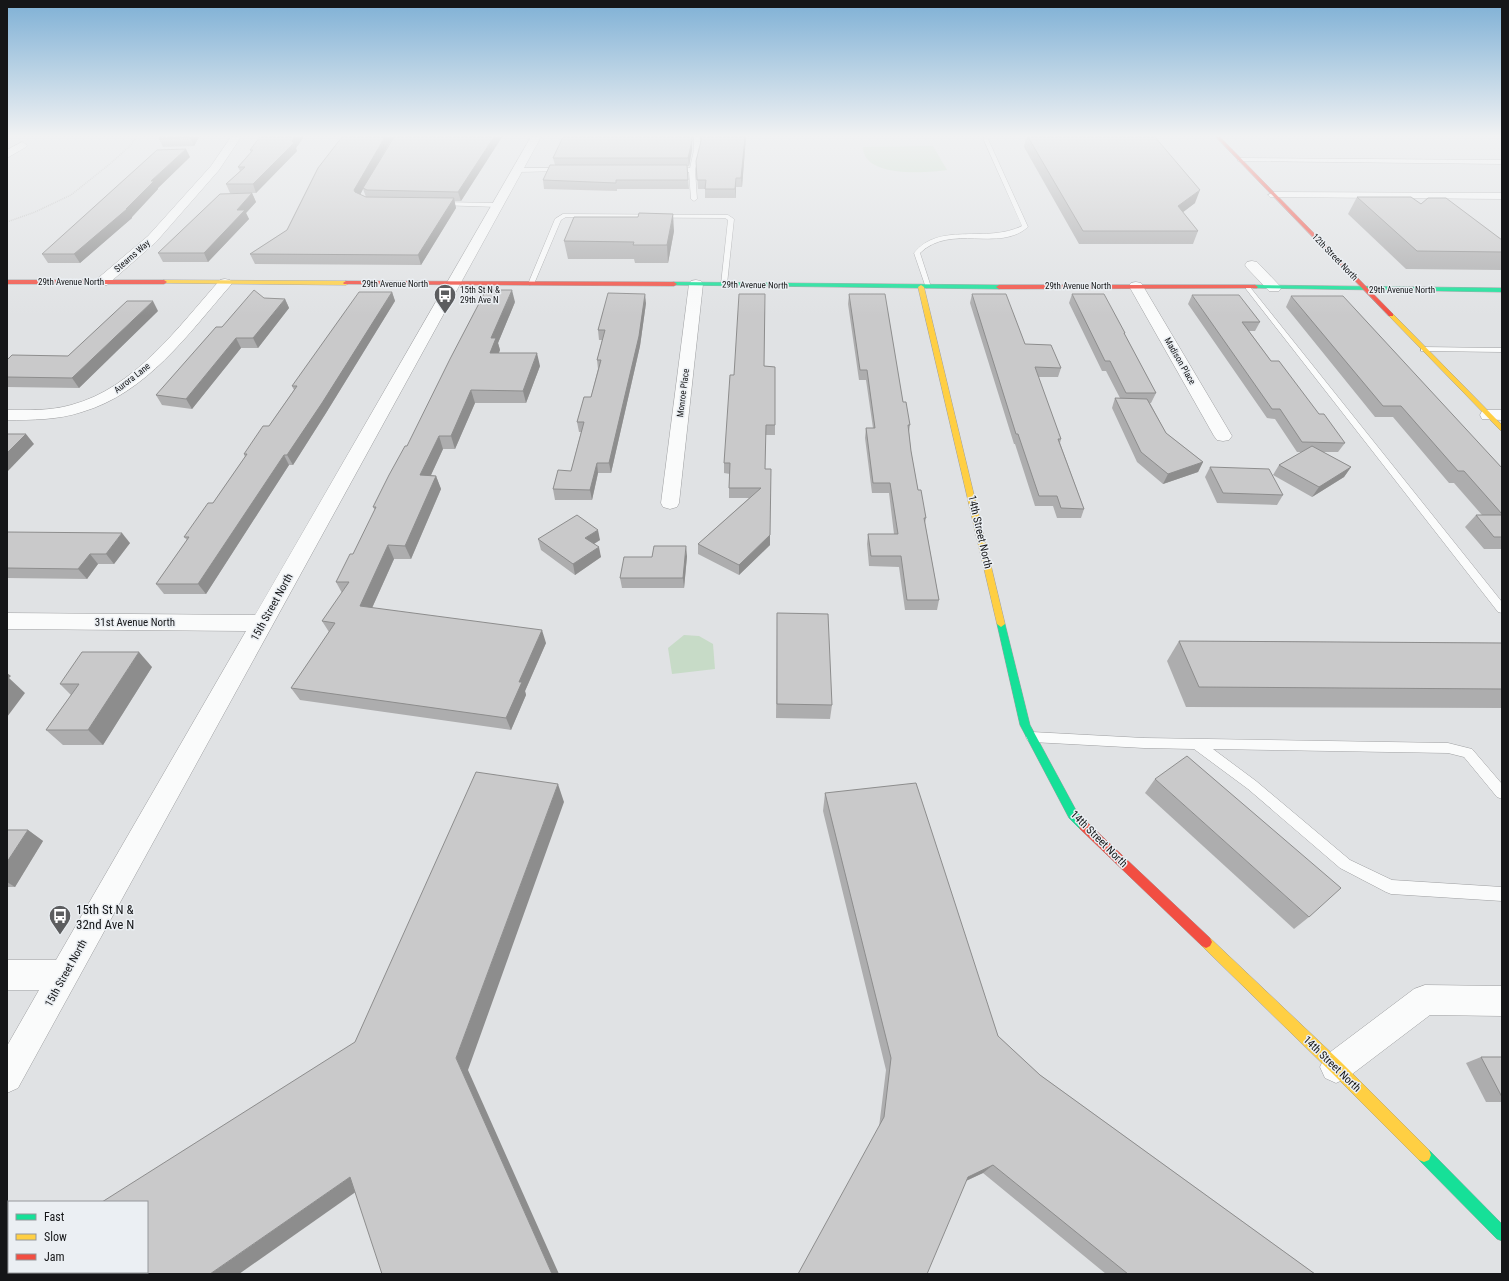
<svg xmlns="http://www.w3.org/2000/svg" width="1509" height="1281" viewBox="0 0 1509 1281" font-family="'Roboto Condensed',sans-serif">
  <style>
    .green { fill: #c7dbc7 }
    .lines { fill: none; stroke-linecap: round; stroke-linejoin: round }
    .lane-casing { stroke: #9e9fa1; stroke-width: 1 }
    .street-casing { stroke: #9e9fa1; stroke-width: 1 }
    .fast-casing { stroke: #9e9fa1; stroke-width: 1 }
    .slow-casing { stroke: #9e9fa1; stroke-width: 1 }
    .jam-casing { stroke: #9e9fa1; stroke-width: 1 }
    .path { stroke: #c3c3c3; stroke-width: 1.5; stroke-dasharray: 1 1; stroke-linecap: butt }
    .lane { fill: #fafbfb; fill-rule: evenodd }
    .street { fill: #fafbfb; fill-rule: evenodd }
    .fast { fill: #16e098; fill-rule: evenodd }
    .slow { fill: #ffcf43; fill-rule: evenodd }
    .jam { fill: #f24e42; fill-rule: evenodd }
    .wall { fill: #adadae; fill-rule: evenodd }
    .shaded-wall { fill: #8d8d8d }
    .building { fill: #c9c9ca; stroke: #8d8d8d }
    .labels { text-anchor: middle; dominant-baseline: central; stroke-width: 3; stroke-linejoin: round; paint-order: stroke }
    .far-street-label { font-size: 9px; fill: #151618; stroke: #ebeff3 }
    .far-poi-label { font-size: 9px; fill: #151618; stroke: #ebeff3; text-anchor: start }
    .street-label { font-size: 11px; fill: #151618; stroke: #ebeff3 }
    .near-poi-label { font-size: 13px; fill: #151618; stroke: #ebeff3; text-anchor: start }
  </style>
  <rect width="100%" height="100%" fill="#e0e2e4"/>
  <g class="green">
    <path d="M933,146L947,170C926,173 863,178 863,147Z"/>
    <polygon points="684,635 699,636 713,644 715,669 672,674 668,648"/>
  </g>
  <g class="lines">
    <g class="lane-casing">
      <g id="lane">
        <polygon points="694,137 700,137 700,150 695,170 697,199 694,201 691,199 689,172 672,172 669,170 672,168 690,168 694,150"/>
        <path d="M983,138L988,139L1028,227C999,253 951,223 920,253L931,287L926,288L914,253C940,221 986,244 1022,226Z"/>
        <polygon points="1240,158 1502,160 1502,164 1238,161"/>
        <polygon points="563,168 565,171 518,172 515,170 518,168"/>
        <polygon points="440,202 498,203 501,205 498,207 438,205 438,203"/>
        <polygon points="563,214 728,215 734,219 727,284 724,286 721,284 728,220 725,218 566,217 561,220 534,284 529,285 528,284 555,219"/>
        <polygon points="1246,287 1250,287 1502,602 1502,613 1498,612 1246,289"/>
        <polygon points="1421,347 1502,348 1502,352 1424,351 1421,351"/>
        <polygon points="1032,732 1144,738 1448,743 1472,749 1502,784 1502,799 1497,797 1464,757 1448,753 1213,749 1256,781 1350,860 1392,880 1502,887 1502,901 1391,894 1386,892 1340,868 1248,789 1194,749 1144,748 1032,742 1028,741 1026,737 1028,733"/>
      </g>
    </g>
    <g class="street-casing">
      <g id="street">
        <polygon points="231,137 241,137 219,170 156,242 107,285 97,285 95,282 97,279 148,236 211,166"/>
        <polygon points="531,137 541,137 18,1088 7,1093 7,1046 39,990 7,990 7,960 56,960 246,631 7,629 7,613 255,615"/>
        <polygon points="22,142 27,145 26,147 7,158 7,150"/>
        <polygon points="1274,192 1502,193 1502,199 1270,197 1268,195"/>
        <polygon points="1252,261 1257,262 1279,285 1281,288 1279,291 1269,291 1247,268 1245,265 1247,262"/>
        <path d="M225,279L230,280L232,283L230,286C188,334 147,393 82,412C58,420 32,420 7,420V410C28,410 50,411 71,405C135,388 178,327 220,280Z"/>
        <polygon points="696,280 701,281 703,284 679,503 677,507 670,509 663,507 661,503 689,284 691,281"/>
        <polygon points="1136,282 1141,283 1143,286 1232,436 1229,440 1223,441 1217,440 1214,436 1129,286 1131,283"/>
        <polygon points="1488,410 1502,410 1502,420 1482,419 1480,415 1482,411"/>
        <polygon points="1425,985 1502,986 1502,1016 1430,1015 1347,1078 1336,1083 1325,1078 1320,1067 1325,1056 1414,989"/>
      </g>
    </g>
    <g class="fast-casing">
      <g id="fast">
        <polygon points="674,282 999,285 1002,287 999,289 672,285 672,283"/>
        <polygon points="1255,285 1502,288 1502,292 1253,288 1252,287"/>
        <polygon points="1001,621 1005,624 1030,725 1077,812 1089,826 1088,829 1084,831 1080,829 1069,818 1020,725 997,624"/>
        <polygon points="1424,1148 1429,1150 1502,1224 1502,1241 1497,1239 1419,1160 1417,1155 1419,1150"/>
      </g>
    </g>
    <g class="slow-casing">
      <g id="slow">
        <polygon points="164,280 346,281 349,283 346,285 162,283 161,282"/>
        <polygon points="921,285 924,287 1005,624 1001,627 997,624 918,287"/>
        <polygon points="1389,314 1393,314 1502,425 1502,431 1500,430 1389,316"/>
        <polygon points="1206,936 1210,938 1341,1062 1429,1150 1431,1155 1429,1160 1424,1162 1419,1160 1331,1072 1202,946 1200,942 1202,938"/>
      </g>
    </g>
    <g class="jam-casing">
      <g id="jam">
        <polygon points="1216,137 1220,137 1393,314 1393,316 1389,316"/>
        <polygon points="7,280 164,280 167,282 164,284 7,284"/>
        <polygon points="346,281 674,282 677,284 674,286 344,284 343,283"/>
        <polygon points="1255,285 1258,287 1257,288 999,289 996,287 999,285"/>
        <polygon points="1084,821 1088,823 1210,938 1212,942 1210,946 1206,948 1202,946 1080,829 1079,826 1080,823"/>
      </g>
    </g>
    <polyline class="path" points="7,222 35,212 71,195 111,163 131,145 136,137"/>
    <use href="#lane" class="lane"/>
    <use href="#street" class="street"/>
    <use href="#fast" class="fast"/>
    <use href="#slow" class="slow"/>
    <use href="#jam" class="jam"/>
  </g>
  <g class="wall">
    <polygon points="160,137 199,137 194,146 163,147 159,139"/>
    <path d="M342,137H502L461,201H454L456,208L421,265L255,264L250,254L287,230ZM392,139L375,168L391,140ZM363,189L366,197L360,195Z"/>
    <polygon points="692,137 692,150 689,166 687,166 689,189 617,189 617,191 544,189 543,180 555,165 553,158"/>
    <polygon points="700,137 746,137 742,187 736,187 736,198 705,198 705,189 698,189 696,161 701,143"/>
    <polygon points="1026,137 1155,137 1195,203 1183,212 1198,231 1193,244 1079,244 1024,147"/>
    <polygon points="303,138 296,148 297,151 256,193 230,193 226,184 240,171 238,167 251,152 250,150"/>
    <polygon points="190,157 158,188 158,189 132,217 132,218 80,263 48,263 42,254"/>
    <polygon points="252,193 256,202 246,213 249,219 208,262 163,262 158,253"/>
    <polygon points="1357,197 1421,204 1502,240 1502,270 1406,269 1348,214"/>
    <polygon points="638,217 674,231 668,263 635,263 634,259 568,259 564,241"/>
    <polygon points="392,292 395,301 326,413 293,465 289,465 206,594 164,594 156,584 187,540 184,537 213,503 245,457 244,454 269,426 294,390 292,386"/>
    <polygon points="849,294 903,402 910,425 909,432 911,451 918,490 926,518 925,523 939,600 937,610 905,610 899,567 869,566 867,544 868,534 894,534 889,493 872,493 865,438 866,428 873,428 866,380 859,380 848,304"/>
    <polygon points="972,294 1025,344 1061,368 1058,377 1038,377 1061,439 1060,443 1084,509 1081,518 1057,518 1053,506 1035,506 1015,444 1014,444 970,303"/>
    <polygon points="1072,294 1125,333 1125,335 1156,393 1151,403 1150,403 1166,433 1203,462 1198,472 1163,484 1137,462 1112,408 1115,398 1120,398 1106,371 1102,371 1069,303"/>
    <polygon points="1192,295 1260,322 1255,331 1249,331 1271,361 1345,443 1338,452 1323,452 1351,467 1344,477 1312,497 1273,475 1279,465 1302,452 1297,452 1275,419 1267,418 1188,304"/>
    <polygon points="1291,296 1502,468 1502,549 1484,549 1465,527 1476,515 1482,515 1454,483 1449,483 1393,417 1375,417 1286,307"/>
    <polygon points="264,298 285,299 289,308 258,348 241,348 192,409 162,405 156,395"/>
    <polygon points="515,302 498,343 500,350 499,353 540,366 526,403 475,403 455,449 443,449 431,475 436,476 441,489 411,559 394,559 372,608 546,643 525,691 526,695 511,730 300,700 291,688 329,632 322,621 342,593 336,582 353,554 375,510 373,507 407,446"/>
    <polygon points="646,303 640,346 611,473 598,473 592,500 555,500 553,489 571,471 581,432 579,432 577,422 591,397 598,369 597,360 602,340 599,340 598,330"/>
    <polygon points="158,311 79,388 7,387 7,360 68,356"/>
    <polygon points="764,366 775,367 775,435 765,435 765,469 770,545 739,575 698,554 698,544 749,498 729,498 729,488 730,474 724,473 724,463 734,375"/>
    <polygon points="1210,467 1283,495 1277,505 1217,503 1205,477"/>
    <polygon points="7,532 130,543 114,564 98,564 87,579 7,578"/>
    <polygon points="538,539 600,540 594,544 601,557 575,575 541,550"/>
    <polygon points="687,556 684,588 622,588 620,578 652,557"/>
    <polygon points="777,613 832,705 830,719 776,718"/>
    <polygon points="1179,641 1502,643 1502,708 1186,707 1167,661"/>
    <polygon points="152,667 103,745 63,745 46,730 71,695 60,684"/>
    <polygon points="1155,779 1309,917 1294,929 1145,793"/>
    <polygon points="825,793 998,1036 1040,1075 1315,1274 1106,1274 983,1173 966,1181 879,1127 886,1070 823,811"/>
    <polygon points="7,830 28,830 43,841 15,887 7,887"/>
    <polygon points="1481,1057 1502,1057 1502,1102 1486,1102 1466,1063"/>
  </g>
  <g class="shaded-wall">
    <polygon points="190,137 199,137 194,146"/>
    <polygon points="295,137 302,137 303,138 296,148 297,151 256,193 253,184"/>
    <polygon points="385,137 396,137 396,138 391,140 364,188 363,188 363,189 358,199 354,190"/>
    <polygon points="494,137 502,137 461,201 458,192"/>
    <polygon points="692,137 692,150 689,166 688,158"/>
    <polygon points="745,137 746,137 742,187 741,178"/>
    <polygon points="186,149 190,157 158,188 158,189 132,217 132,218 80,263 74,254 126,209 151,181"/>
    <polygon points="736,178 736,198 735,189"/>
    <polygon points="1200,190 1195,203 1174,219 1178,206"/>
    <polygon points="252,193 256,202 246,213 249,219 208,262 204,253 237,210"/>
    <polygon points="454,198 456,208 421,265 418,255"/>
    <polygon points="673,214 674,231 668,263 667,245"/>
    <polygon points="512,290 515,302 498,343 500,350 493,365 490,353 491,338"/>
    <polygon points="392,292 395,301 326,413 293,465 287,455"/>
    <polygon points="645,294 646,303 640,346 611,473 609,463"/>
    <polygon points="285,299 289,308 258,348 253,338"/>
    <polygon points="153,301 158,311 79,388 72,378"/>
    <polygon points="236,338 241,348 192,409 186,399"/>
    <polygon points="537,353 540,366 526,403 523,391"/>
    <polygon points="471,390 475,403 455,449 451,436"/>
    <polygon points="26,434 34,444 7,472 7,453"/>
    <polygon points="439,436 443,449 425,488 420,475"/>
    <polygon points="284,455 289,465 206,594 198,584"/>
    <polygon points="1203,462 1198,472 1163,484 1168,474"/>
    <polygon points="597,463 598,473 592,500 590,490"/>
    <polygon points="1351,467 1344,477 1312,497 1319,487"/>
    <polygon points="436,476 441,489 411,559 405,546"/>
    <polygon points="598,530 600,540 587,548 585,538"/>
    <polygon points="122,533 130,543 114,564 106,554"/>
    <polygon points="770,535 770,545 739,575 739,565"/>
    <polygon points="388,545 394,559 367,619 360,606"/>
    <polygon points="686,546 687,556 684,588 683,578"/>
    <polygon points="599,547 601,557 575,575 573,564"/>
    <polygon points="90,554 98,564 87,579 78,569"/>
    <polygon points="542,630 546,643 525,691 526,695 511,730 506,718 519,682"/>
    <polygon points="139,652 152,667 103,745 88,730"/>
    <polygon points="7,673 11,676 9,678 25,693 7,717"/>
    <polygon points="558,784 564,802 468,1070 559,1274 552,1274 456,1058"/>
    <polygon points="28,830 43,841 15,887 7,882 7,862"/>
    <polygon points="993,1165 983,1173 959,1184 968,1177"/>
    <polygon points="350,1177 367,1184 239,1274 210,1274"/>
  </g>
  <g class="building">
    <polygon points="160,137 190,137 159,139"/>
    <polygon points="260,137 295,137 292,141 294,143 253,184 226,184 245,167 238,167 253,150 250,150"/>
    <polygon points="342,137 385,137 354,190 355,192 366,197 454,198 418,255 250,254 287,230 318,168"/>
    <polygon points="394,137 494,137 458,192 367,190 363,188"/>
    <polygon points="563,137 692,137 692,141 688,158 553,158"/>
    <polygon points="701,137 745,137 741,178 736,178 735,189 705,189 706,180 697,180 696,161 701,141"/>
    <polygon points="1028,137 1155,137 1200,190 1178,206 1198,231 1083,231"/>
    <polygon points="186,149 151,181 154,181 126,209 127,209 74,254 42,254 157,150"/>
    <polygon points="550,165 687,165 688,180 616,180 616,183 543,180"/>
    <polygon points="252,193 237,210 245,210 204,253 158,253 220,194"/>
    <polygon points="1357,197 1411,197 1421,204 1428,198 1446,198 1502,240 1502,252 1417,251"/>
    <polygon points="639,213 673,214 667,245 633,245 634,242 564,241 574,217 638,217"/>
    <polygon points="254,290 264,298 285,299 253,338 236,338 186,399 156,395 216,327 222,327"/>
    <polygon points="486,290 512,290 491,338 496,338 490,353 537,353 523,391 471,390 451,436 439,436 420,475 436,476 405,546 388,545 360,606 542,630 519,682 522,682 506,718 291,688 335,623 322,621 349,582 336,582 350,554 353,554 376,507 373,507 389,475 405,446 407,446 450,359"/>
    <polygon points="359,292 392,292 322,403 287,455 284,455 198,584 156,584 189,537 184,537 208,503 213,503 247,454 244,454 263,426 269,426 297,386 292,386"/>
    <polygon points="608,293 645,294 639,336 609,463 597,463 590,490 553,489 558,470 571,471 584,422 577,422 584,397 591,397 601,360 597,360 605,330 598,330"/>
    <polygon points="739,294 765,294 764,366 775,367 775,425 766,425 765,469 771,469 770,535 739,565 698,544 761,488 729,488 730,463 724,463 730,375 734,375"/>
    <polygon points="849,294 885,294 903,402 906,402 910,425 908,425 911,451 918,490 921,490 926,518 924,518 939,600 907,600 901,556 871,556 868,534 898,534 890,483 873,483 866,428 875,428 867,370 860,370"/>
    <polygon points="972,294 1006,294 1025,344 1051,345 1061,368 1035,367 1061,439 1058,439 1084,509 1061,508 1057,496 1039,496 1018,434 1016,434"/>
    <polygon points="1072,294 1104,294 1125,333 1124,333 1156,393 1126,393 1110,361 1105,361"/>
    <polygon points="1192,295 1239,295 1260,322 1242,322 1271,361 1279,361 1319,414 1324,414 1345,443 1302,442 1280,409 1272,409"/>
    <polygon points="1291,296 1343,296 1502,468 1502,514 1464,471 1458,471 1401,406 1383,406"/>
    <polygon points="127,301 153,301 72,378 7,377 7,360 12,355 68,356"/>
    <polygon points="1115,398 1147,399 1166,433 1203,462 1168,474 1141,452"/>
    <polygon points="7,434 26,434 7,453"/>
    <polygon points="1312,446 1351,467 1319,487 1279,465"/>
    <polygon points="1210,467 1269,469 1283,495 1223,493"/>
    <polygon points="577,515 598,530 585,538 599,547 573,564 538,539"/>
    <polygon points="1476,515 1502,515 1502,537 1494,537"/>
    <polygon points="7,532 122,533 106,554 90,554 78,569 7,568"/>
    <polygon points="654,546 686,546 683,578 620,578 624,557 652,557"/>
    <polygon points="777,613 828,614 832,705 777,704"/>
    <polygon points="1179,641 1502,643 1502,689 1199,687"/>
    <polygon points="82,652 139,652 88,730 46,730 79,684 60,684"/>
    <polygon points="1187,756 1341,888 1309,917 1155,779"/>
    <polygon points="476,772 558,784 456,1058 552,1274 382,1274 350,1177 210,1274 7,1274 7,1262 9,1261 9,1272 147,1272 147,1202 102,1202 355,1042"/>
    <polygon points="916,783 998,1036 1040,1075 1315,1274 1128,1274 993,1165 968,1177 927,1274 798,1274 884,1117 891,1058 825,793"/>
    <polygon points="7,830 28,830 7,862"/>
    <polygon points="1481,1057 1502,1057 1502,1097"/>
  </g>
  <linearGradient id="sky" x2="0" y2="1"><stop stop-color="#7eb0d5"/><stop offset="0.43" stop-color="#f1f2f3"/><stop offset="1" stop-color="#f1f2f3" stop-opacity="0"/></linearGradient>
  <rect width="1509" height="316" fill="url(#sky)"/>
  <defs>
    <g id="bus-pin" transform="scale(1.15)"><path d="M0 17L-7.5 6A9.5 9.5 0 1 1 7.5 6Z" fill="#5c5d5f" stroke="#ebeff3"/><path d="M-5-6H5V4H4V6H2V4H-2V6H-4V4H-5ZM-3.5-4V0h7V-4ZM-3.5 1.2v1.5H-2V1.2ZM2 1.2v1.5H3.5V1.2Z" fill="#fff"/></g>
  </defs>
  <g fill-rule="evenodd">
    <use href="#bus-pin" x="445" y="295"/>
    <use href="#bus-pin" x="60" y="916"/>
  </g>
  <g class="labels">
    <g class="far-street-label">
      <text transform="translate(132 256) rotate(-41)">Stearns Way</text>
      <text transform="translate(1335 257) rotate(46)">12th Street North</text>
      <text x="71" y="282">29th Avenue North</text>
      <text x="395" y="284">29th Avenue North</text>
      <text transform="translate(755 285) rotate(1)">29th Avenue North</text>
      <text x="1078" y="286">29th Avenue North</text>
      <text x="1402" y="290">29th Avenue North</text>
      <text transform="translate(1180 361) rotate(60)">Madison Place</text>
      <text transform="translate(132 378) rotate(-38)">Aurora Lane</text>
      <text transform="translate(683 393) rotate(-83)">Monroe Place</text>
    </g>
    <g class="far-poi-label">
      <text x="460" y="290">15th St N &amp;<tspan x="460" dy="10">29th Ave N</tspan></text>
    </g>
    <g class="street-label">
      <text transform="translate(980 532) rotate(77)">14th Street North</text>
      <text transform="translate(272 607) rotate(-61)">15th Street North</text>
      <text x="135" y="622">31st Avenue North</text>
      <text transform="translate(1099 839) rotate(45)">14th Street North</text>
      <text transform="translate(66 973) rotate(-61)">15th Street North</text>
      <text transform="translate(1332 1064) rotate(44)">14th Street North</text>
    </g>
    <g class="near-poi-label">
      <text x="76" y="909">15th St N &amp;<tspan x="76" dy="15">32nd Ave N</tspan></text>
    </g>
  </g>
  <rect width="1509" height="1281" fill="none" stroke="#151618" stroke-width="16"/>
  <rect x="8" y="1201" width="140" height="72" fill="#ebeff3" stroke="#95989b"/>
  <rect x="16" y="1214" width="20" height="6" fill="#16e098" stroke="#95989b"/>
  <text x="44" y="1221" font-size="12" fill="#151618">Fast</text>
  <rect x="16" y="1234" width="20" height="6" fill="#ffcf43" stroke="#95989b"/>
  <text x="44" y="1241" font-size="12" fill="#151618">Slow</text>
  <rect x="16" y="1254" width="20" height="6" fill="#f24e42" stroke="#95989b"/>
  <text x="44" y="1261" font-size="12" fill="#151618">Jam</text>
</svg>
